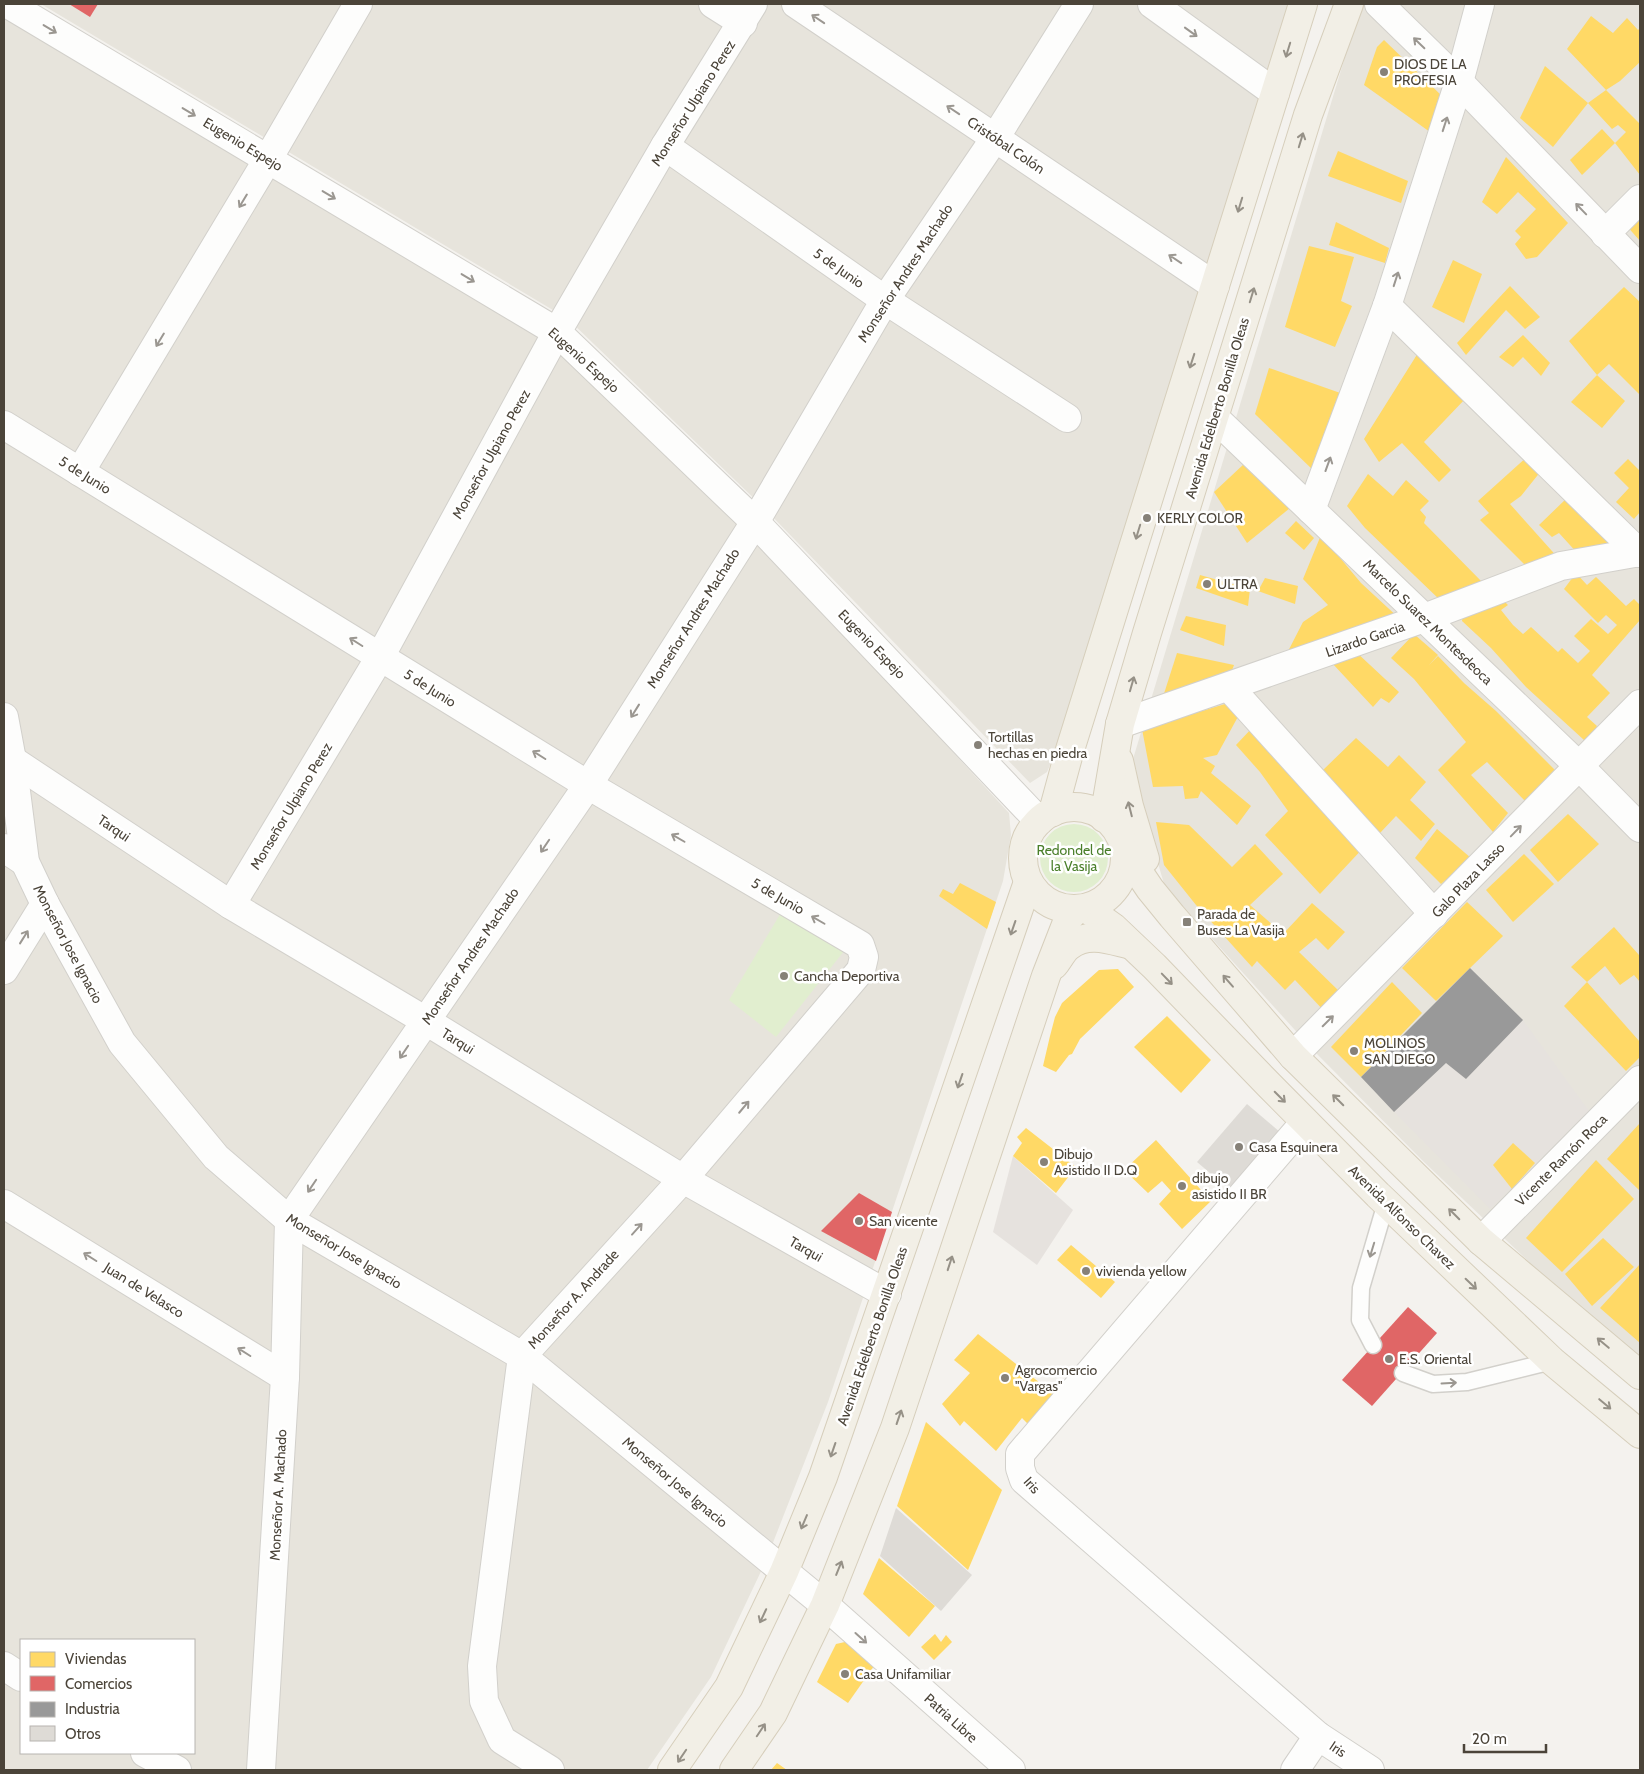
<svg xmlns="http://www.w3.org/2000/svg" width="1644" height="1774" viewBox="0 0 1644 1774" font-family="Cabin,sans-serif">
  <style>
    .residential { fill: #e7e4dc; fill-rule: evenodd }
    .industrial { fill: #e6e2de }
    .green { fill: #e1eecf }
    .homes { fill: #ffd966 }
    .shops { fill: #e06666 }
    .industry { fill: #999 }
    .building { fill: #dedbd6 }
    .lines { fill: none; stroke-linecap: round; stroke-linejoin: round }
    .service-casing { stroke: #d2d0cb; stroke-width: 19 }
    .minor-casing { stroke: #d2d0cb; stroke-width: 30 }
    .tertiary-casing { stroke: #d2d0cb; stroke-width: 30 }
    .primary-casing { stroke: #d6cebb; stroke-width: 30 }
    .service { stroke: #fdfdfc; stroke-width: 16 }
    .minor { stroke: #fdfdfc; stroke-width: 28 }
    .tertiary { stroke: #fdfdfc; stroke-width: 28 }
    .primary { stroke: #f2efe6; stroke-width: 28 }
    .oneway { stroke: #9b9791 }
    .oneway2 { stroke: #969187 }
    .poi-dot { fill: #868178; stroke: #fff; stroke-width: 2 }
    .labels { text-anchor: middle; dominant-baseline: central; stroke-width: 5; stroke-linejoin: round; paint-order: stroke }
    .poi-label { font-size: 14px; fill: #4b4439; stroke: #fff; text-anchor: start }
    .street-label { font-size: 14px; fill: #4b4439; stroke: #fff }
    .park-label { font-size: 14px; fill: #4a7f2a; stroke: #fff }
  </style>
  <rect width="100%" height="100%" fill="#f4f2ee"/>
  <g class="residential">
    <polygon points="41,4 1290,4 1057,749 1047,772 1030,783 766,510 568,319"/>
    <polygon points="1361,4 1640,4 1640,1359 1586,1316 1424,1162 1314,1051 1165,887 1130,769"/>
    <path d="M4,13L551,340L748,529L1009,813L1011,835L1003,881L828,1402L765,1563L711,1677L647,1770H4ZM21,1640H194V1753H21Z"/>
  </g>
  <g class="industrial">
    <polygon points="1523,1020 1589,1111 1490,1209 1394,1112 1446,1063 1466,1079"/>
    <polygon points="1013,1156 1073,1210 1037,1265 993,1232"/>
  </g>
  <g class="green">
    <circle cx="1074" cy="858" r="34"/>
    <polygon points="782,911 844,951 776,1037 729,1000"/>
  </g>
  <g class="homes">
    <polygon points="1591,16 1613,33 1627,18 1638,30 1640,28 1640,62 1620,81 1606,90 1567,49"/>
    <polygon points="1384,40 1442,96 1430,132 1364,85 1377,47"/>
    <polygon points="1545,66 1588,103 1553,147 1520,118"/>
    <polygon points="1606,90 1640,124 1640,175 1615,143 1626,132 1618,125 1612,129 1588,103"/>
    <polygon points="1602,129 1615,143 1582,175 1570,160"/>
    <polygon points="1338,151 1408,181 1401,203 1328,176"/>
    <polygon points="1506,157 1568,223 1537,257 1526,259 1515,244 1521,237 1515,231 1536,209 1518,192 1497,214 1482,202"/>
    <polygon points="1640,204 1640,241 1626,225"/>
    <polygon points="1336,222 1389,248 1385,263 1329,245"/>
    <polygon points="1309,246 1354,257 1341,301 1352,306 1335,347 1285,327"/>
    <polygon points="1453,260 1482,274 1464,323 1432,307"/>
    <polygon points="1510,286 1540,317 1525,329 1506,310 1466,355 1457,343"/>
    <polygon points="1624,287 1640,302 1640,395 1609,364 1597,375 1569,341"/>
    <polygon points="1523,335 1550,363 1541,376 1523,357 1513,367 1499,357"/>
    <polygon points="1418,353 1466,398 1424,442 1451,470 1439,482 1402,443 1379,462 1364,439"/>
    <polygon points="1269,368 1346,395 1315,472 1255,414"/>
    <polygon points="1597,375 1625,401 1602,428 1571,402"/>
    <polygon points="1528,456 1541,471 1521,496 1510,504 1560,560 1525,565 1480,520 1489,513 1478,501"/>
    <polygon points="1628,459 1640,471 1640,512 1634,519 1616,502 1629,488 1614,473"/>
    <polygon points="1245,463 1290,508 1247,543 1214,492"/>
    <polygon points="1368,474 1393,496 1406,480 1429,501 1420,510 1426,517 1424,523 1484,584 1440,600 1365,528 1347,506"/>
    <polygon points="1567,498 1613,545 1579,555 1559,533 1552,537 1539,525"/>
    <polygon points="1296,521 1314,538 1304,550 1285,533"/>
    <polygon points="1321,535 1361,583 1401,620 1282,663 1303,622 1328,605 1303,579"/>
    <polygon points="1576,573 1587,585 1596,577 1626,606 1634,599 1640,605 1640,620 1592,675 1610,693 1587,717 1597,726 1591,738 1584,740 1526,687 1491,648 1462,621 1463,612 1503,600 1508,605 1501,610 1513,625 1523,634 1531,627 1558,652 1562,648 1578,663 1590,651 1574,636 1591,619 1608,634 1617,625 1606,615 1598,623 1564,589"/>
    <polygon points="1200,575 1250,589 1248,606 1196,588"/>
    <polygon points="1265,578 1298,586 1295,604 1258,591"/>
    <polygon points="1186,616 1226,625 1224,646 1180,630"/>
    <polygon points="1414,634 1438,655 1429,665 1438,656 1464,683 1496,711 1559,774 1529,805 1487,762 1471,775 1508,813 1493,832 1438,770 1466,742 1414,679 1391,658"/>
    <polygon points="1355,651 1399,692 1389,703 1381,698 1373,707 1332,663"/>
    <polygon points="1177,653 1234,665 1227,684 1161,703"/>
    <polygon points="1225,704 1240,713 1217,755 1203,758 1215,766 1211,773 1251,806 1237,825 1201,791 1198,798 1185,799 1183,786 1153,787 1142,729"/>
    <polygon points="1252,728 1367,844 1320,894 1265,835 1288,811 1260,772 1236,745"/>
    <polygon points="1356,738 1388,767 1399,755 1426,782 1410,800 1435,824 1421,841 1396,816 1380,833 1352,805 1322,771"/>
    <polygon points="1568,814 1599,844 1558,882 1530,850"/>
    <polygon points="1156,822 1189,825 1232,867 1255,844 1283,874 1250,905 1283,934 1312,903 1345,932 1328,950 1316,938 1299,952 1342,994 1325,1012 1295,980 1285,990 1257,961 1252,967 1196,905 1164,865"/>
    <polygon points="1437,829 1471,858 1441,884 1415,858"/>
    <polygon points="1524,854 1554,884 1513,922 1486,890"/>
    <polygon points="960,883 996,902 987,929 939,896 943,889 953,894"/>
    <polygon points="1467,902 1503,936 1436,1001 1402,968"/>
    <polygon points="1614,927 1639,955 1640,954 1640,982 1634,975 1620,985 1605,966 1587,982 1571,967"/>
    <polygon points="1118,969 1134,987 1080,1039 1072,1054 1069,1055 1056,1072 1043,1066 1050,1036 1055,1017 1062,1003 1099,970"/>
    <polygon points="1392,982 1422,1013 1361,1077 1331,1047"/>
    <polygon points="1587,982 1640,1042 1640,1057 1626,1071 1564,1006"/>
    <polygon points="1167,1016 1211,1060 1181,1093 1134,1047"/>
    <polygon points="1640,1123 1640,1191 1607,1159"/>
    <polygon points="1026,1128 1076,1167 1056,1193 1013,1156 1022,1143 1017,1137"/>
    <polygon points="1156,1140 1211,1201 1182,1229 1159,1204 1171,1191 1162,1181 1148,1193 1124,1170"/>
    <polygon points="1513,1143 1535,1163 1512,1189 1493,1165"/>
    <polygon points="1596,1160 1634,1199 1562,1272 1526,1238"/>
    <polygon points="1603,1238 1634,1267 1592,1306 1565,1274"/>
    <polygon points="1071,1245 1115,1282 1101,1298 1057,1260"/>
    <polygon points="1640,1264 1640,1343 1600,1308"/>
    <polygon points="978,1334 1054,1394 1028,1424 1022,1418 996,1451 964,1421 960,1426 942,1404 970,1373 954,1360"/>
    <polygon points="926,1422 1002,1490 968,1570 897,1506"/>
    <polygon points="879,1558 935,1606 909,1637 863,1594"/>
    <polygon points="935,1634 941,1642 946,1635 952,1642 934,1660 921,1647"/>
    <polygon points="854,1640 874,1666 848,1703 817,1682 836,1644"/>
    <polygon points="777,1763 787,1770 771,1770"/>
  </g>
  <g class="shops">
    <polygon points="69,4 98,4 90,17"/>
    <polygon points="859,1193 892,1212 876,1261 821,1231"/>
    <polygon points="1408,1307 1437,1333 1372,1406 1342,1380"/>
  </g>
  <polygon class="industry" points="1470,968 1523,1020 1466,1079 1446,1063 1394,1112 1361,1077"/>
  <g class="building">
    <polygon points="1247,1104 1281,1133 1231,1191 1197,1162"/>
    <polygon points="896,1508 972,1575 941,1611 880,1556"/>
  </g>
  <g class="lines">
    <g class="service-casing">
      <g id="service">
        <polyline points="1373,1345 1360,1320 1361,1288 1386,1203"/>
        <polyline points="1403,1373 1433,1384 1467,1382 1552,1361"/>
      </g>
    </g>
    <g class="minor-casing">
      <g id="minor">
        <polyline points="713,4 743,23"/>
        <polyline points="796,4 1215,286"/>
        <polyline points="1152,4 1275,93"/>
        <polyline points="1379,4 1459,82 1640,269"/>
        <polyline points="665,146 885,300 1067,418"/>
        <polyline points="1605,234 1640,199"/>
        <polyline points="1387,306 1639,553"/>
        <polyline points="1215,418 1579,766 1640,828"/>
        <polyline points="4,425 588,785 860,945 864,957 861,970 683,1179 522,1356 482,1666 484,1701 502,1740 550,1770"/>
        <polyline points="80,472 268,159 358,4"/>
        <polyline points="1311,510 1387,306 1459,82 1480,4"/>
        <polyline points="1229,687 1434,914"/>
        <polyline points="1120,724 1424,618 1561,566 1640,552"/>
        <polyline points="12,760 231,905 426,1021 683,1179 887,1294"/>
        <polyline points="4,848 25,862"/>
        <polyline points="231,905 380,657 557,332 665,146 753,4"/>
        <polyline points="4,970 45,904"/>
        <polyline points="1293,1056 1640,704"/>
        <polyline points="1305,1122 1020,1454 1020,1468 1024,1480 1318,1736 1370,1770"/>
        <polyline points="4,1204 285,1377"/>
        <polyline points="1481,1241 1640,1080"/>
        <polyline points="825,1605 1011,1770"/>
        <polyline points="4,1666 21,1677"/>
        <polyline points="145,1753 177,1770"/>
        <polyline points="261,1770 285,1377 289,1220 588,785 755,522 885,300 995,138 1079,4"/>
        <polyline points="1295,1770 1318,1736"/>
      </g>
    </g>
    <g class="tertiary-casing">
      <g id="tertiary">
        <polyline points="8,4 557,332 755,522 1039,821"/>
        <polyline points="4,717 12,760 25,862 45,904 122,1043 216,1157 289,1220 522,1356 825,1605"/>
      </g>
    </g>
    <g class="primary-casing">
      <g id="primary">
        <polyline points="1119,761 1129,806 1145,859"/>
        <circle cx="1074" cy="858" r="51"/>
        <polyline points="1053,812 1069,753 1303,4"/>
        <polyline points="1104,818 1120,724 1147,633 1308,115 1349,4"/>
        <polyline points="1123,849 1150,889 1172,916 1293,1056 1481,1241 1640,1375"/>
        <polyline points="1086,908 1114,928 1154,966 1269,1085 1378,1195 1552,1361 1640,1434"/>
        <path d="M1054,965C1059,959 1063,950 1069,946C1088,931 1110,940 1131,945"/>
        <polyline points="672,1770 729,1687 784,1572 823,1477 1028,882"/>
        <polyline points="734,1770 773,1713 825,1605 895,1428 1046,976 1069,917 1077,909"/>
      </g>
    </g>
    <use href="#service" class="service"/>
    <use href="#minor" class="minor"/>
    <use href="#tertiary" class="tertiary"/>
    <use href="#primary" class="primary"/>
  </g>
  <defs><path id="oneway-shaft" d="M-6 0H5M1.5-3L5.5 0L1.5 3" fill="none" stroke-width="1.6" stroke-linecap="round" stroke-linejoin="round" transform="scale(1.25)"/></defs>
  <g class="oneway">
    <use href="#oneway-shaft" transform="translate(818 19) rotate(-146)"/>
    <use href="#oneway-shaft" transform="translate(50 29) rotate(31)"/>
    <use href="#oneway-shaft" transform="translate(1191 32) rotate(36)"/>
    <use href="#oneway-shaft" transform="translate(1419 43) rotate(-136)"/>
    <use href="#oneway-shaft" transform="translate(953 110) rotate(-146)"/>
    <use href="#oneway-shaft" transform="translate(189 112) rotate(31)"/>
    <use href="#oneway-shaft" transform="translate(1445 124) rotate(-72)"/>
    <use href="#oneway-shaft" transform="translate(329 195) rotate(31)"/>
    <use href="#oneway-shaft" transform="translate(243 201) rotate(121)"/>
    <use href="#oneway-shaft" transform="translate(1581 209) rotate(-134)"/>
    <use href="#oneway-shaft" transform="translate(1175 259) rotate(-146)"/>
    <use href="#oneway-shaft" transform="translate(468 278) rotate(31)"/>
    <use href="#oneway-shaft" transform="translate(1396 279) rotate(-72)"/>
    <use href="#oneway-shaft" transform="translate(160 340) rotate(121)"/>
    <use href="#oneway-shaft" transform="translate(1328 464) rotate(-70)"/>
    <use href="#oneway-shaft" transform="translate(356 642) rotate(-148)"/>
    <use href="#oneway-shaft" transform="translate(635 711) rotate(122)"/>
    <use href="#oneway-shaft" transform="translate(539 755) rotate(-148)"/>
    <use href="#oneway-shaft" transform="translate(1516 831) rotate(-46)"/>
    <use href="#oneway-shaft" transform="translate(678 838) rotate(-150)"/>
    <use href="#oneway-shaft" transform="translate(545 846) rotate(124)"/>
    <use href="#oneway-shaft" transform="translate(818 920) rotate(-150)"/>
    <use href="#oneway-shaft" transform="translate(24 937) rotate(-58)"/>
    <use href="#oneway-shaft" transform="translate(1328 1021) rotate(-45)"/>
    <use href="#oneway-shaft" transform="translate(404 1052) rotate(124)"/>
    <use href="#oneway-shaft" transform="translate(744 1107) rotate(-50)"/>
    <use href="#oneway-shaft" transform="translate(312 1186) rotate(124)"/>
    <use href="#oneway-shaft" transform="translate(637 1229) rotate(-48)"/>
    <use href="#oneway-shaft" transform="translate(1372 1250) rotate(107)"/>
    <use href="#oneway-shaft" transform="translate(90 1257) rotate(-148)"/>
    <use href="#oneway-shaft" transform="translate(244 1352) rotate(-148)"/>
    <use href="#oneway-shaft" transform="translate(1449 1383) rotate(-3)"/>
    <use href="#oneway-shaft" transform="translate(861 1638) rotate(42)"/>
  </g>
  <g class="oneway2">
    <use href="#oneway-shaft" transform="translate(1288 50) rotate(107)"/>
    <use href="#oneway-shaft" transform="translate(1301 140) rotate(-73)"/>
    <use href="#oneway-shaft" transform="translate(1240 205) rotate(107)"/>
    <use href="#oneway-shaft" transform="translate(1252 295) rotate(-73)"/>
    <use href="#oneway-shaft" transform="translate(1192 361) rotate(108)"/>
    <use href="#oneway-shaft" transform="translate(1138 532) rotate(107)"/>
    <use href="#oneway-shaft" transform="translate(1132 684) rotate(-74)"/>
    <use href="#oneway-shaft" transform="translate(1130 809) rotate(-104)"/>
    <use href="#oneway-shaft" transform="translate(1013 928) rotate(109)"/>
    <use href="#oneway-shaft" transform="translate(1167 979) rotate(46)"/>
    <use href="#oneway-shaft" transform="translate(1228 981) rotate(-131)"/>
    <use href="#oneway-shaft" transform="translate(960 1081) rotate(109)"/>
    <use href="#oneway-shaft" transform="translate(1280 1097) rotate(45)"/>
    <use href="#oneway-shaft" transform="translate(1338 1100) rotate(-135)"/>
    <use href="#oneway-shaft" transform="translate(1454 1214) rotate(-135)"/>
    <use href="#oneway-shaft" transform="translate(950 1263) rotate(-72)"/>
    <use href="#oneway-shaft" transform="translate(1471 1284) rotate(44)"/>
    <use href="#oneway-shaft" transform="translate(1603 1343) rotate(-140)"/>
    <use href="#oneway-shaft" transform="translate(1605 1404) rotate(40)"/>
    <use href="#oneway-shaft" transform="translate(899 1417) rotate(-71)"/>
    <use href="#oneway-shaft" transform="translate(833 1450) rotate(109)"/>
    <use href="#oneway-shaft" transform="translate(804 1522) rotate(113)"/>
    <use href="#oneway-shaft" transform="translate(839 1568) rotate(-68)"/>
    <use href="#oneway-shaft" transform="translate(763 1616) rotate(115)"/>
    <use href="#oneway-shaft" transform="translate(761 1730) rotate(-56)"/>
    <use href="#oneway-shaft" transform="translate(682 1756) rotate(124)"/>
  </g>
  <g class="poi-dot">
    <circle cx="1384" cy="72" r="5"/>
    <circle cx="1147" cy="518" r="5"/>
    <circle cx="1207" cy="584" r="5"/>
    <circle cx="978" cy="745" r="5"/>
    <rect x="1182" y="917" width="10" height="10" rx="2.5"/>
    <circle cx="784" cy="976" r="5"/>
    <circle cx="1354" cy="1051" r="5"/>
    <circle cx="1239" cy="1147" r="5"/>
    <circle cx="1044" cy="1162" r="5"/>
    <circle cx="1182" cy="1186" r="5"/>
    <circle cx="859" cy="1221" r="5"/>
    <circle cx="1086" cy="1271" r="5"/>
    <circle cx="1389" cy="1359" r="5"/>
    <circle cx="1005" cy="1378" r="5"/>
    <circle cx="845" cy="1674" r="5"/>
  </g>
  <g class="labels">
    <g class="poi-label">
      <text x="1394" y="64">DIOS DE LA<tspan x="1394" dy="16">PROFESIA</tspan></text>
      <text x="1157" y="518">KERLY COLOR</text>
      <text x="1217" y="584">ULTRA</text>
      <text x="988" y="737">Tortillas<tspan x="988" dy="16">hechas en piedra</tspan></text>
      <text x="1197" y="914">Parada de<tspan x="1197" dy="16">Buses La Vasija</tspan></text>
      <text x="794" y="976">Cancha Deportiva</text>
      <text x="1364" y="1043">MOLINOS<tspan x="1364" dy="16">SAN DIEGO</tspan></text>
      <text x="1249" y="1147">Casa Esquinera</text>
      <text x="1054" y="1154">Dibujo<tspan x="1054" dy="16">Asistido II D.Q</tspan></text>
      <text x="1192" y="1178">dibujo<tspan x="1192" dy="16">asistido II BR</tspan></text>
      <text x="869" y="1221">San vicente</text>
      <text x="1096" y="1271">vivienda yellow</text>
      <text x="1399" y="1359">E.S. Oriental</text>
      <text x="1015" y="1370">Agrocomercio<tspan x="1015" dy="16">"Vargas"</tspan></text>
      <text x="855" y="1674">Casa Unifamiliar</text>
    </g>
    <g class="street-label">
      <text transform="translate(693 103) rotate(-58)">Monseñor Ulpiano Perez</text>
      <text transform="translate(243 144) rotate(31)">Eugenio Espejo</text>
      <text transform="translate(1006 145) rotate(34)">Cristóbal Colón</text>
      <text transform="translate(839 268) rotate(35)">5 de Junio</text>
      <text transform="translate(905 273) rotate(-57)">Monseñor Andres Machado</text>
      <text transform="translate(584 360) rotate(42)">Eugenio Espejo</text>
      <text transform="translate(1217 408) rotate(-73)">Avenida Edelberto Bonilla Oleas</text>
      <text transform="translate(491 454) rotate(-61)">Monseñor Ulpiano Perez</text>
      <text transform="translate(85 475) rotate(32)">5 de Junio</text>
      <text transform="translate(693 618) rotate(-58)">Monseñor Andres Machado</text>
      <text transform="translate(1428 622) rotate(44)">Marcelo Suarez Montesdeoca</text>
      <text transform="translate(1365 639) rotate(-19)">Lizardo Garcia</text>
      <text transform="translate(872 644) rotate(46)">Eugenio Espejo</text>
      <text transform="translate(430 688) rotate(32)">5 de Junio</text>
      <text transform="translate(291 806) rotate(-59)">Monseñor Ulpiano Perez</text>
      <text transform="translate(114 828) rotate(34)">Tarqui</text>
      <text transform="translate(1468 880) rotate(-46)">Galo Plaza Lasso</text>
      <text transform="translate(778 896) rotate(30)">5 de Junio</text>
      <text transform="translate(68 944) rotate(62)">Monseñor Jose Ignacio</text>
      <text transform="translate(470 956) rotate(-56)">Monseñor Andres Machado</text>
      <text transform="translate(458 1041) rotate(32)">Tarqui</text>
      <text transform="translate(1561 1160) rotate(-45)">Vicente Ramón Roca</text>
      <text transform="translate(1402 1217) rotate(44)">Avenida Alfonso Chavez</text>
      <text transform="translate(806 1249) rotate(30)">Tarqui</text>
      <text transform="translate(344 1251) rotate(31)">Monseñor Jose Ignacio</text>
      <text transform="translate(144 1290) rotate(32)">Juan de Velasco</text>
      <text transform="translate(573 1299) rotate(-48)">Monseñor A. Andrade</text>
      <text transform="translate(872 1336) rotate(-71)">Avenida Edelberto Bonilla Oleas</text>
      <text transform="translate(675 1482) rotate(40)">Monseñor Jose Ignacio</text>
      <text transform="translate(1032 1485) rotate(48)">Iris</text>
      <text transform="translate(278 1495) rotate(-87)">Monseñor A. Machado</text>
      <text transform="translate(951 1718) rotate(42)">Patria Libre</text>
      <text transform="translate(1338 1749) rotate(34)">Iris</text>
    </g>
    <g class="park-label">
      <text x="1074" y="850">Redondel de<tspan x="1074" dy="16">la Vasija</tspan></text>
    </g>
  </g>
  <rect width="1644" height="1774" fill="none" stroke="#4b4439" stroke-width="10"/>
  <rect x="20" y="1639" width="175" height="115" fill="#ffffff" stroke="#b7b4b0"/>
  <rect x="30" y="1652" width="25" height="15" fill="#ffd966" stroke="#b7b4b0"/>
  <text x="65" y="1664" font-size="15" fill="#4b4439">Viviendas</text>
  <rect x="30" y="1676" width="25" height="15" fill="#e06666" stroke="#b7b4b0"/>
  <text x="65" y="1689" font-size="15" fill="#4b4439">Comercios</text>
  <rect x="30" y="1702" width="25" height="15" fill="#999999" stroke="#b7b4b0"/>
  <text x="65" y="1714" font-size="15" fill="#4b4439">Industria</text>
  <rect x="30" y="1726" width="25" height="15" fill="#dedbd6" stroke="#b7b4b0"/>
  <text x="65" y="1739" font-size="15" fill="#4b4439">Otros</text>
  <path d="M1464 1744v8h82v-8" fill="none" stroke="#4b4439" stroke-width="2.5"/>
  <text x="1472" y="1744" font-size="15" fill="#4b4439" stroke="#ffffff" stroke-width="4" paint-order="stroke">20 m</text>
</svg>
